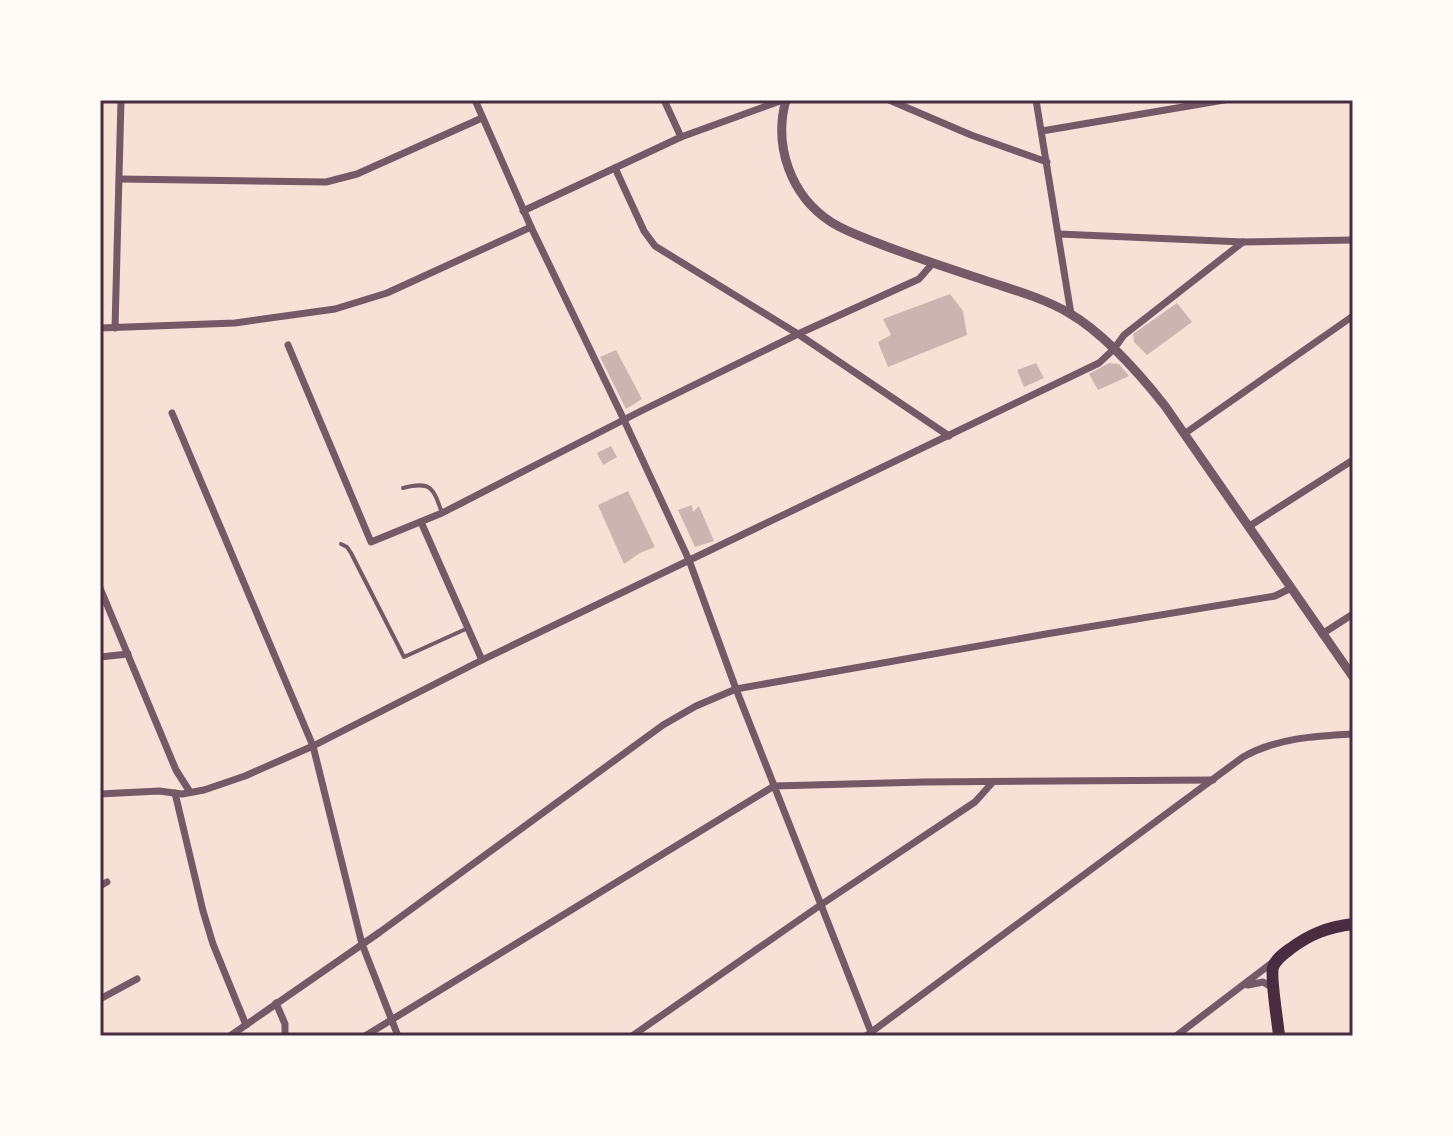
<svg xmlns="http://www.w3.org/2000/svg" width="1453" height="1136" viewBox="0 0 1453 1136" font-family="Overpass,sans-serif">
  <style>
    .building { fill: #ccb4b1 }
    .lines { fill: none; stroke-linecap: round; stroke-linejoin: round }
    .service { stroke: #755966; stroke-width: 4 }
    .minor { stroke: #755966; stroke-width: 7 }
    .tertiary { stroke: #755966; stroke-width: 9 }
    .primary { stroke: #4a2c40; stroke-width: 12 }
    .neatline { fill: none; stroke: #4a2c40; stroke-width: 3 }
  </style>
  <rect width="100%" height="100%" fill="#f7e1d7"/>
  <g class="building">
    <polygon points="950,294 963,311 967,335 888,367 878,342 891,335 883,319"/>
    <polygon points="1177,303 1192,322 1147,355 1134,342 1133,334"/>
    <polygon points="616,350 642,399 626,409 600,357"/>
    <polygon points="1036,363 1044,378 1024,387 1017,370"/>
    <polygon points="1109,363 1119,364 1129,376 1098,390 1089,374"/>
    <polygon points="611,446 617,457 603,465 597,453"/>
    <polygon points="628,491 655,547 640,553 624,564 598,505"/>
    <polygon points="692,505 693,512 699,506 714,541 695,547 678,510"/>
  </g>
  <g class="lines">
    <g class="service">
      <path d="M403,488C431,481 433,487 442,513"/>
      <polyline points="341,544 347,547 351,553 404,657 468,628"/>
    </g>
    <g class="minor">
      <polyline points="475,100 531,227 624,420 689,560 736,689 871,1032"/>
      <polyline points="664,100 681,137"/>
      <polyline points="889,100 971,135 1047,162"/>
      <polyline points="1036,100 1071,314"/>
      <polyline points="1042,131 1224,100"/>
      <polyline points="615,168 644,231 655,246 798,334 949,436"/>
      <polyline points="120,179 326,182 357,174 482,118"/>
      <polyline points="523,211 681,137 783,100"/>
      <polyline points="1059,234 1243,242 1353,240"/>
      <polyline points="100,328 235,323 335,309 387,293 531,227"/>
      <polyline points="115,328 121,100"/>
      <polyline points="288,345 371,542 442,513 641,411 798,334 919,279 933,263"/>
      <polyline points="172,413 313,746 362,944 398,1036"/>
      <polyline points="1184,434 1353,316"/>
      <polyline points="421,522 482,660"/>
      <polyline points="1248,527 1353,460"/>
      <polyline points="100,588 176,770 190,792"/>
      <polyline points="1322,634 1353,614"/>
      <polyline points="100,657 128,654"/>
      <polyline points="175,793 203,911 213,944 246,1025"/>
      <polyline points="100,794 159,791 182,794 204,790 245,776 313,746 482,660 1099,363 1114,349 1124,335 1243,242"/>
      <polyline points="100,886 107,882"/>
      <polyline points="1248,985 1263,982 1273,988"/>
      <polyline points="100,999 137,979"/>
      <polyline points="276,1003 285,1024 285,1036"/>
      <polyline points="230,1036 380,932 663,725 696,706 736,689 1046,634 1275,596 1291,588"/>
      <polyline points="365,1036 774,786 924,782 1213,780"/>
      <polyline points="632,1036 822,904 975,802 992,783"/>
      <path d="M866,1036L1243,757C1277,738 1314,736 1353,734"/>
      <polyline points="1176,1036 1273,962"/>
    </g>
    <path class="tertiary" d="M786,100C773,146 791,196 831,222C845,231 860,236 875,242C913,257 951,269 990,282C1017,291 1045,299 1069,313C1105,334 1139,373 1165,406L1353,677"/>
    <path class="primary" d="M1279,1036C1278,1023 1270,977 1273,967C1276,959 1283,954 1290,949C1310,934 1328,927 1353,924"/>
  </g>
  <rect width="1453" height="1136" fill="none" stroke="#fffaf5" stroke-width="204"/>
  <rect x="102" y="102" width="1249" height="932" class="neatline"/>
</svg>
